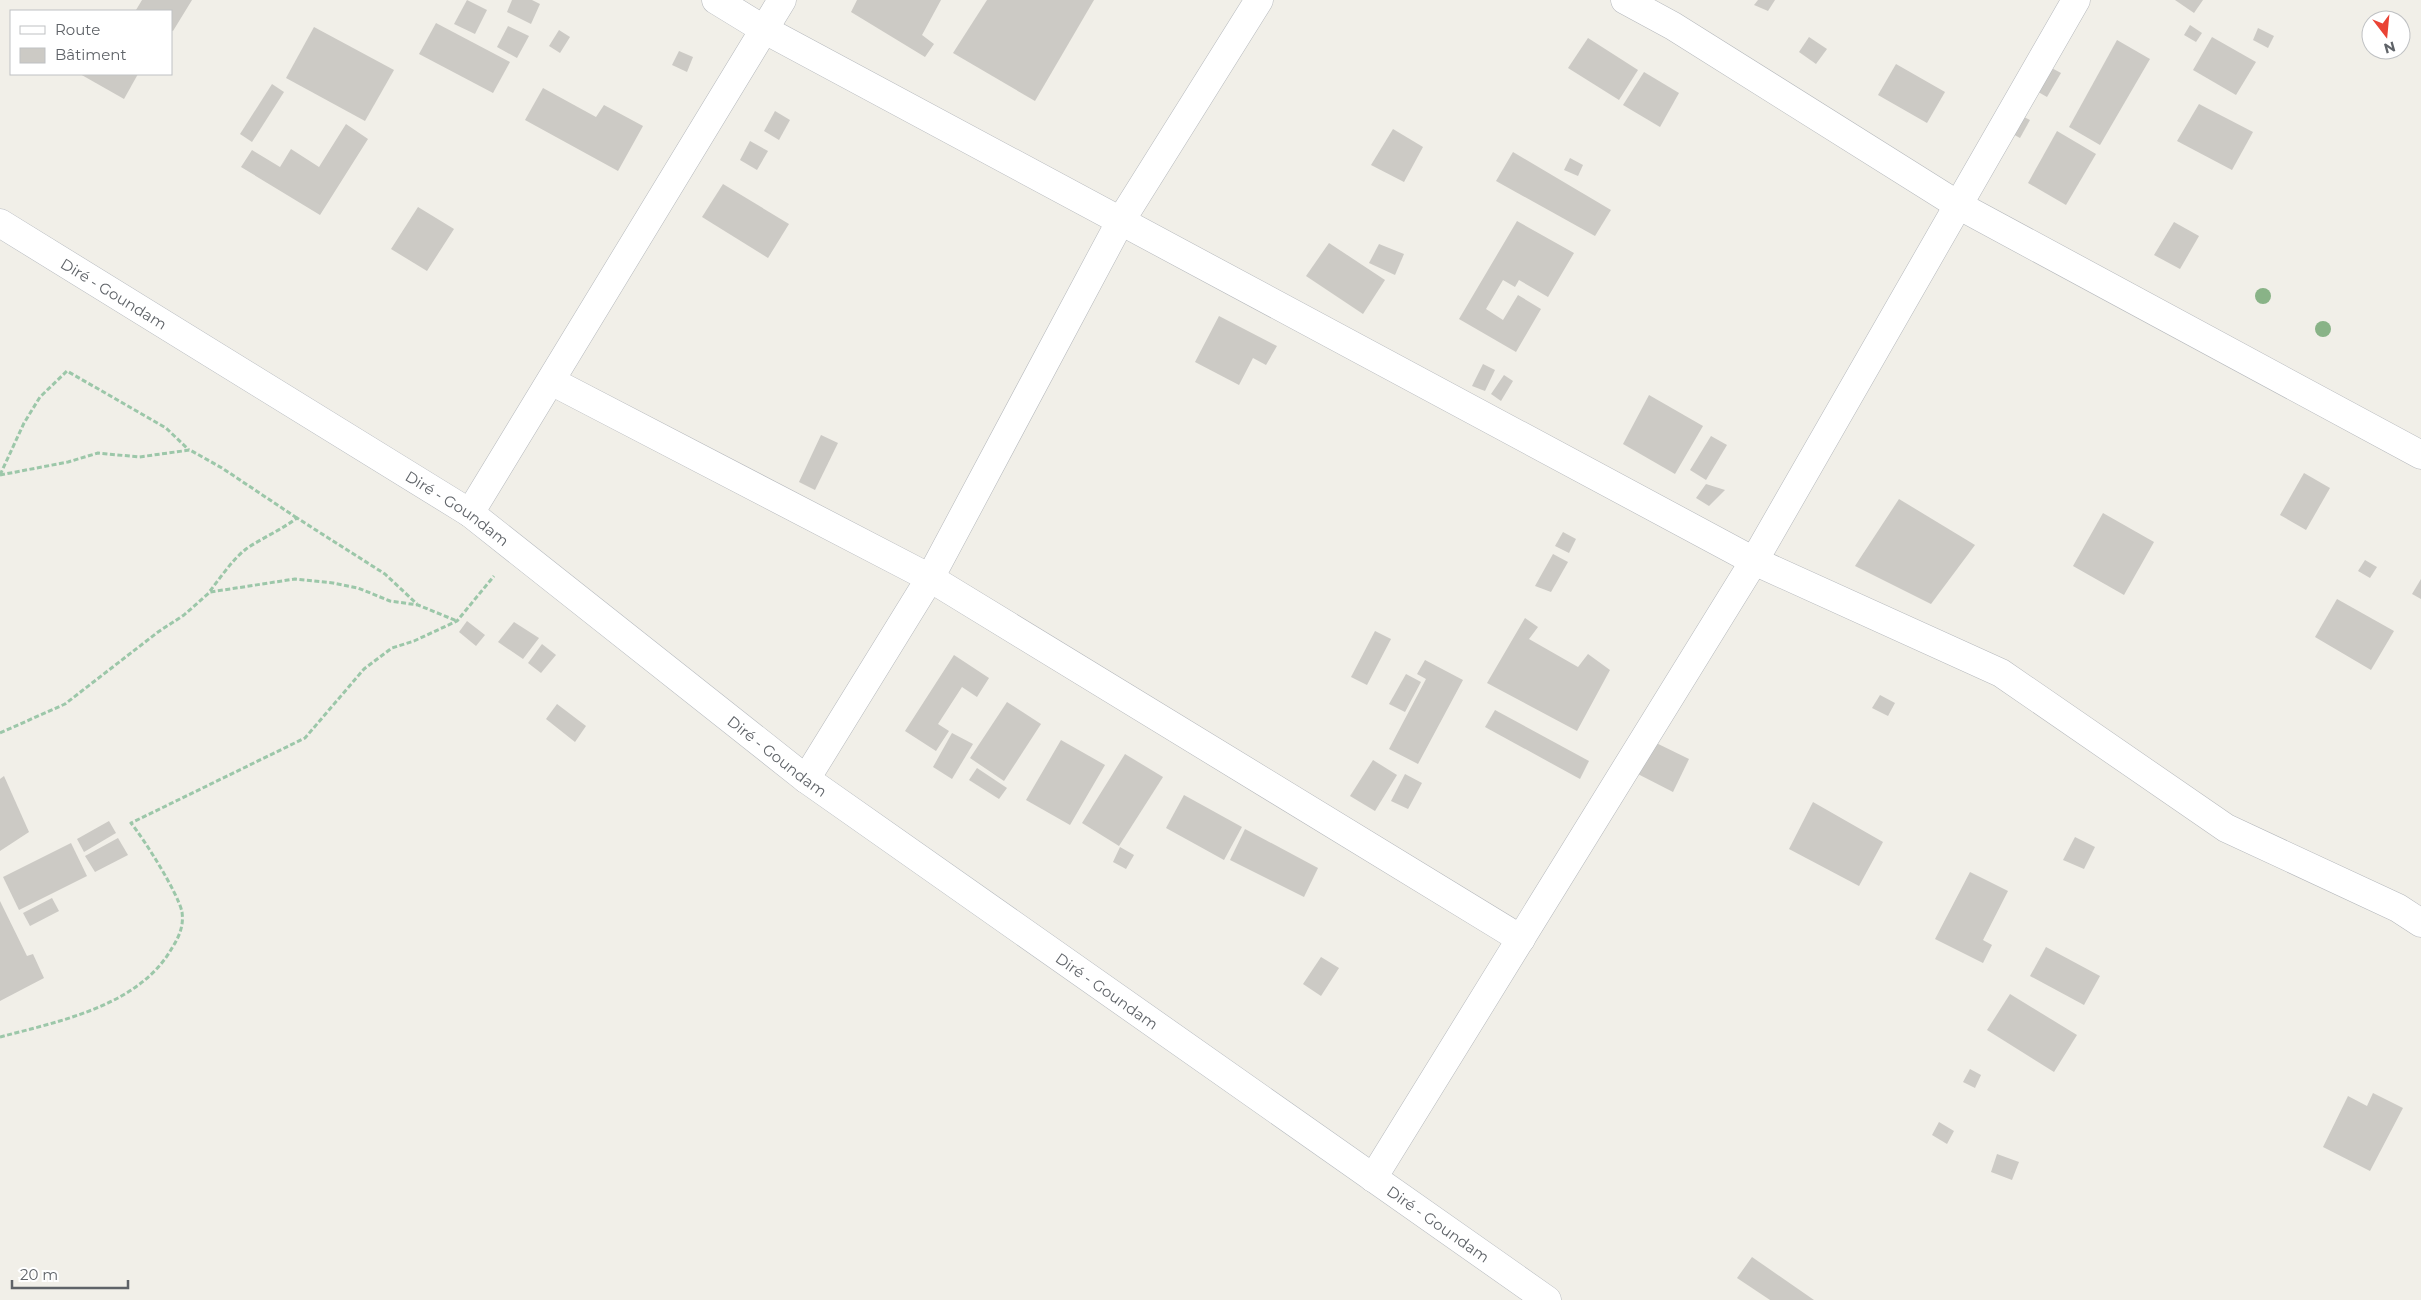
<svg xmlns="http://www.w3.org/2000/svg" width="2421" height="1300" viewBox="0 0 2421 1300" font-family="Montserrat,sans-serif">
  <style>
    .building { fill: #cccac5 }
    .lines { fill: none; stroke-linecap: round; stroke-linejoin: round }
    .street-casing { stroke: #b5b8bc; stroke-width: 29 }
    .secondary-casing { stroke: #b6babf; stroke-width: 29 }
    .path { stroke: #9cc7a9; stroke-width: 3; stroke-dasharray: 5 2.5; stroke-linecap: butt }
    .street { stroke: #fff; stroke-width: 28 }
    .secondary { stroke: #fff; stroke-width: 28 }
    .tree { fill: #89b387 }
    .labels { text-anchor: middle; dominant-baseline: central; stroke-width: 4.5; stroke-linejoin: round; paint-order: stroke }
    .street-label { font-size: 15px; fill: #5f6368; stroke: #fff }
  </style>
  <rect width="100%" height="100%" fill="#f1efe8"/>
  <g class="building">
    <polygon points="142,0 192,0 173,31 171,30 171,11 138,11 136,10"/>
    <polygon points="467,0 487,10 475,34 454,24"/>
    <polygon points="512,0 532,0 540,4 531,24 507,12"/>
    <polygon points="857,0 941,0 922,35 934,44 925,57 851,12"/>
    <polygon points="987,0 1094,0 1035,101 953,53"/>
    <polygon points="1758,0 1775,0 1768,11 1754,5"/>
    <polygon points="2175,0 2203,0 2194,13"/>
    <polygon points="436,23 510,62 493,93 419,54"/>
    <polygon points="2190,25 2202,33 2196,42 2184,35"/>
    <polygon points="508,26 529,36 517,58 497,47"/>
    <polygon points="314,27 394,70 365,121 286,78"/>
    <polygon points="2258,28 2274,36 2268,48 2253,40"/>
    <polygon points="559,30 570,37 560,53 549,46"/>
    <polygon points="1809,37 1827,49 1816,64 1799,52"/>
    <polygon points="2212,37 2256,62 2236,95 2193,70"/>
    <polygon points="1588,38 1638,70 1619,100 1568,68"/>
    <polygon points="2117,40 2150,59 2100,145 2069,127"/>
    <polygon points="679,51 693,57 687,72 672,65"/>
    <polygon points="1896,64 1945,92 1927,123 1878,95"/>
    <polygon points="2046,65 2061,73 2047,97 2033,89"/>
    <polygon points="1644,72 1679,93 1660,127 1623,105"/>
    <polygon points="80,74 138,74 124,99"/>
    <polygon points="272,84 284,92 252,142 240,134"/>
    <polygon points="543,88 596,117 604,105 643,126 618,171 525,120"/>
    <polygon points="2199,104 2253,132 2232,170 2177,141"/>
    <polygon points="775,111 790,120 779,140 764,131"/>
    <polygon points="2020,115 2030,120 2020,138 2011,133"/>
    <polygon points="346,124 368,139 320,215 241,167 252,150 280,167 291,149 319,167"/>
    <polygon points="1393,129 1423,147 1404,182 1371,165"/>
    <polygon points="2057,131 2096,154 2066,205 2028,183"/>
    <polygon points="750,141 768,151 757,170 740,160"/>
    <polygon points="1513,152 1611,210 1595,236 1496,181"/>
    <polygon points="1570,158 1583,165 1578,176 1564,170"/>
    <polygon points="723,184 789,224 768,258 702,217"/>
    <polygon points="418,207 454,229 427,271 391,249"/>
    <polygon points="1517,221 1574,253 1548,297 1519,280 1515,287 1503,280 1486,309 1503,320 1518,295 1541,309 1516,352 1459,319"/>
    <polygon points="2174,222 2199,236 2180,269 2154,255"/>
    <polygon points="1329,243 1385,280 1363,314 1306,276"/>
    <polygon points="1379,244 1404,254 1395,275 1369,263"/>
    <polygon points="1219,316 1277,346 1266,365 1253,358 1239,385 1195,362"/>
    <polygon points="1483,364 1495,370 1485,391 1472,386"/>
    <polygon points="1504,375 1513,381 1501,401 1491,394"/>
    <polygon points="1649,395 1703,426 1675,474 1623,444"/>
    <polygon points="821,435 838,443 815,490 799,482"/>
    <polygon points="1711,436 1727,445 1706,480 1690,470"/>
    <polygon points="2304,473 2330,488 2306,530 2280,515"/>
    <polygon points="1706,484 1725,490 1709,506 1696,498"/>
    <polygon points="1899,499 1975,545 1931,604 1855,566"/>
    <polygon points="2103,513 2154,542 2124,595 2073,566"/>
    <polygon points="1563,532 1576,539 1569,553 1555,546"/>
    <polygon points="1553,554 1568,562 1551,592 1535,586"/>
    <polygon points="2365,560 2377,567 2370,578 2358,571"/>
    <polygon points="2421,579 2421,599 2412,594"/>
    <polygon points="2337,599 2394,631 2371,670 2315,637"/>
    <polygon points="1525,618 1538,627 1529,639 1578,667 1588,654 1610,670 1577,731 1487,683"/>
    <polygon points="467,621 485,635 476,646 459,632"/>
    <polygon points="514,622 539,638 523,659 498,642"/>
    <polygon points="1375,631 1391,639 1367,685 1351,677"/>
    <polygon points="542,644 556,655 541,673 528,663"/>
    <polygon points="954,655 989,678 977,697 962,687 938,724 949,731 936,751 905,731"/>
    <polygon points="1425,660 1463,680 1418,764 1389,749 1426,679 1417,674"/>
    <polygon points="1406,674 1421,682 1405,712 1389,704"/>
    <polygon points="1880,695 1895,703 1888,716 1872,708"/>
    <polygon points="1007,702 1041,724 1004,781 970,758"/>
    <polygon points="557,704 586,726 575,742 546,719"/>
    <polygon points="1495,710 1589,761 1580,779 1485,727"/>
    <polygon points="952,733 973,744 952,779 933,767"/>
    <polygon points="1648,739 1689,759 1673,792 1632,771"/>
    <polygon points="1061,740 1105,765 1070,825 1026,800"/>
    <polygon points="1125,754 1163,777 1119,846 1082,823"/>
    <polygon points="1373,760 1397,775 1375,811 1350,796"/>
    <polygon points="977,768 1007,788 999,799 969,780"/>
    <polygon points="1405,774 1422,783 1408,809 1391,801"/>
    <polygon points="4,776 29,832 0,851 0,779"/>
    <polygon points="1184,795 1242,827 1224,860 1166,828"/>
    <polygon points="1813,802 1883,842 1859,886 1789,849"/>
    <polygon points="109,821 116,833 84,852 77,839"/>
    <polygon points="1245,829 1318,868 1304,897 1230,860"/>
    <polygon points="2075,837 2095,847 2084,869 2063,860"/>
    <polygon points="118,838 128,855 95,872 85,856"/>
    <polygon points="71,843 87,876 19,910 3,877"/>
    <polygon points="1120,847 1134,855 1126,869 1113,862"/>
    <polygon points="1970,872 2008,891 1983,940 1992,945 1983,963 1935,939"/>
    <polygon points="52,898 59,911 30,926 23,913"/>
    <polygon points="0,901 27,956 33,954 44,978 0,1001"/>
    <polygon points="2046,947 2100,976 2084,1005 2030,976"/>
    <polygon points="1321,957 1339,968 1321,996 1303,984"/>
    <polygon points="2010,994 2077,1035 2054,1072 1987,1030"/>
    <polygon points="1970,1069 1981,1075 1975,1088 1963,1082"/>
    <polygon points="2373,1093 2403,1108 2370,1171 2323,1147 2348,1096 2367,1106"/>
    <polygon points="1939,1122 1954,1131 1947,1144 1932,1135"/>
    <polygon points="1997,1154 2019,1162 2012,1180 1991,1172"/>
    <polygon points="1752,1257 1814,1300 1770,1300 1737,1278"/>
  </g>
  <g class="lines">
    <g class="street-casing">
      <g id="street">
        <polyline points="716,0 765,30 1754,561 2001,673 2226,828 2398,908 2421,923"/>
        <polyline points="1625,0 1673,26 1958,205 2421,455"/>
        <polyline points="551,381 930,578 1521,939"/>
        <polyline points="470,513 782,0"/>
        <polyline points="806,779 930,578 1120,222 1259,0"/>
        <polyline points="1373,1178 1754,561 2076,0"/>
      </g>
    </g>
    <g class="secondary-casing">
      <g id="secondary">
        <path id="s1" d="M0,223L470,513L806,779L1547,1300"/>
      </g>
    </g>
    <g class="path">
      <polyline points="0,475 68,462 98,453 139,457 190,450 222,468 297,518"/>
      <polyline points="0,475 24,423 40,397 67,371 166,428 189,450"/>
      <path d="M210,591C221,577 232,560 246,549C262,538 281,530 297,518L385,574L417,604"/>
      <polyline points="0,733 65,704 158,632 184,615 210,592 295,579 333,583 358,588 390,601 418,605 457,621"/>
      <path d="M0,1037C60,1021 139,1006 172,948C179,937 184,926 182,912C178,893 144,839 131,823L305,738L364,669L392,648L414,641L457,621L494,576"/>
    </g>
    <use href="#street" class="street"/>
    <use href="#secondary" class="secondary"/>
  </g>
  <g class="tree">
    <circle cx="2263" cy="296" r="8"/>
    <circle cx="2323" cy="329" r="8"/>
  </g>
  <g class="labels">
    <g class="street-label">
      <text stroke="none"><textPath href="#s1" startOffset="134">Diré - Goundam</textPath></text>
      <text stroke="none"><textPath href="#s1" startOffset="539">Diré - Goundam</textPath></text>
      <text stroke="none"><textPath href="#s1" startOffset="944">Diré - Goundam</textPath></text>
      <text stroke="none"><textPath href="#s1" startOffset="1349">Diré - Goundam</textPath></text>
      <text stroke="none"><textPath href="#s1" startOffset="1754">Diré - Goundam</textPath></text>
    </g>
  </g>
  <rect x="10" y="10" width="162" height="65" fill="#ffffff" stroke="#bfc1c3"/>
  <rect x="20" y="26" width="25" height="8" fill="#ffffff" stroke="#bfc1c3"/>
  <text x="55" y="35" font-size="15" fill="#5f6368">Route</text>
  <rect x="20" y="48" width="25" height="15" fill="#cccac5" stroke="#bfc1c3"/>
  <text x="55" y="60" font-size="15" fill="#5f6368">Bâtiment</text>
  <g transform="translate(2386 35) rotate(164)"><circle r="24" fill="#ffffff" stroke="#bfc1c3"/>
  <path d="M0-4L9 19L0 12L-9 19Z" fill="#ea4335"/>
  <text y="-8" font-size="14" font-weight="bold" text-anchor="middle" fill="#5f6368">N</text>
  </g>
  <path d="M12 1280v8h116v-8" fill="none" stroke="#5f6368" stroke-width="2.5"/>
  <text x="20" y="1280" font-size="15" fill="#5f6368" stroke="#ffffff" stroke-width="4" paint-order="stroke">20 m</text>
</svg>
